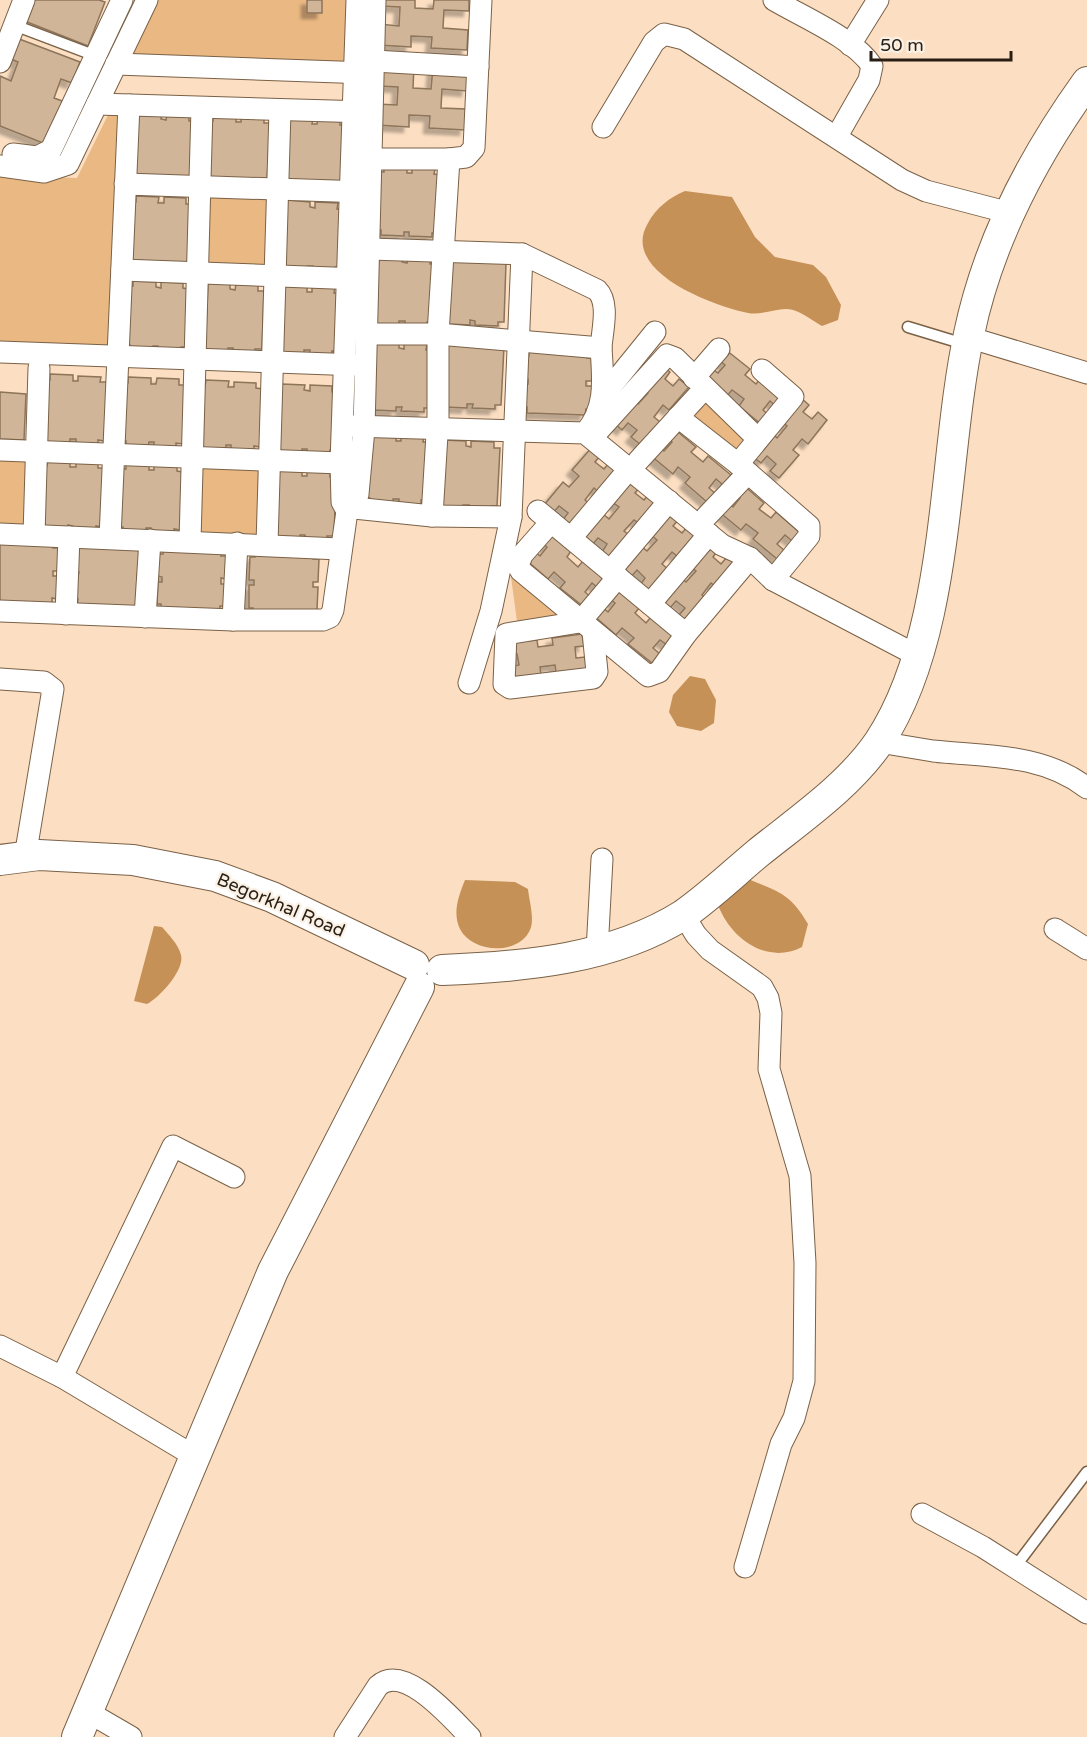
<svg xmlns="http://www.w3.org/2000/svg" width="1087" height="1737" viewBox="0 0 1087 1737" font-family="'Varela Round',sans-serif">
  <style>
    .green { fill: #eab882 }
    .water { fill: #c59157 }
    .building { fill: #d0b599; stroke: #8d745a; stroke-width: 1.5; filter: url(#shadow) }
    .lines { fill: none; stroke-linecap: round; stroke-linejoin: round }
    .lane-casing { stroke: #7a6147; stroke-width: 13 }
    .street-casing { stroke: #7a6147; stroke-width: 23 }
    .secondary-casing { stroke: #7a6147; stroke-width: 32 }
    .lane { stroke: #fff; stroke-width: 10 }
    .street { stroke: #fff; stroke-width: 21 }
    .secondary { stroke: #fff; stroke-width: 30 }
    .labels { text-anchor: middle; dominant-baseline: central; stroke-width: 4.5; stroke-linejoin: round; paint-order: stroke }
    .street-label { font-size: 18px; fill: #281e13; stroke: #fbf0e4 }
  </style>
  <defs>
    <filter id="shadow"><feDropShadow dx="-5.5" dy="5.5" stdDeviation="1.5" flood-color="#0004"/></filter>
  </defs>
  <rect width="100%" height="100%" fill="#fcdfc2"/>
  <g class="green">
    <polygon points="153,0 351,0 349,64 125,57"/>
    <polygon points="108,115 119,115 112,350 0,347 0,175 77,178"/>
    <polygon points="203,191 273,194 271,271 201,269"/>
    <polygon points="697,391 754,440 732,466 675,417"/>
    <polygon points="0,454 33,455 31,532 0,531"/>
    <polygon points="196,461 266,463 264,540 194,538"/>
    <polygon points="511,577 569,623 518,629"/>
  </g>
  <g class="water">
    <path d="M685,191L732,197L755,237L775,257L813,265L826,277L841,305L838,320L822,326C813,321 803,313 793,310C780,306 762,316 748,313C713,306 619,271 648,223C656,208 670,197 685,191Z"/>
    <polygon points="690,676 705,679 716,700 714,723 701,731 677,726 669,712 673,695"/>
    <path d="M748,879C779,892 790,893 808,924L802,947C767,965 731,939 718,905Z"/>
    <path d="M465,880L515,882L528,889C529,900 535,919 530,930C518,956 472,953 460,929C452,913 459,895 465,880Z"/>
    <path d="M154,926L162,927C168,934 179,945 181,955C185,970 159,998 147,1004L134,1001Z"/>
  </g>
  <g class="building">
    <polygon points="30,0 99,0 105,2 88,46 22,20"/>
    <rect x="307" y="0" width="15" height="13"/>
    <polygon points="381,0 415,0 415,8 433,9 434,0 469,0 469,11 444,10 443,28 468,30 467,50 431,48 432,37 411,36 411,47 378,45 379,24 399,26 400,7 380,6"/>
    <polygon points="14,37 80,62 72,83 61,79 54,98 65,102 48,145 0,126 0,76 11,81 18,62 6,57"/>
    <polygon points="380,64 414,66 413,88 431,89 433,67 468,69 467,91 442,89 441,108 466,109 465,130 429,128 430,116 409,115 409,127 376,125 377,104 397,105 398,87 378,86"/>
    <polygon points="139,113 162,114 161,119 166,120 167,114 189,115 189,121 195,121 193,179 131,176"/>
    <polygon points="213,115 236,116 236,122 241,122 241,116 264,117 264,123 270,123 267,181 206,178 208,120 213,121"/>
    <polygon points="290,117 313,118 312,124 317,124 318,119 340,119 340,125 346,125 344,184 282,181"/>
    <polygon points="384,167 407,168 407,173 412,173 412,168 435,169 434,174 441,175 438,233 432,233 432,237 409,236 409,232 404,232 404,236 381,235 381,230 377,230 379,172 384,172"/>
    <polygon points="136,196 159,197 158,203 164,203 164,197 186,198 186,204 193,204 190,263 129,260 131,202 136,202"/>
    <polygon points="287,200 310,202 310,207 315,208 315,202 338,203 337,209 344,209 341,267 335,267 335,271 312,270 313,266 307,266 307,270 284,269"/>
    <polygon points="449,255 506,263 504,322 498,322 498,326 475,325 475,321 470,320 470,325 447,324"/>
    <polygon points="379,256 402,257 402,262 407,263 408,257 430,258 430,264 436,264 434,322 427,322 427,326 405,325 405,321 399,321 399,325 376,324 374,261 379,261"/>
    <polygon points="133,281 156,282 156,287 161,288 161,282 183,283 183,288 189,289 187,347 181,347 181,351 158,350 158,346 153,346 153,350 130,349 130,345 126,345 128,286 133,286"/>
    <polygon points="208,283 230,284 230,289 235,290 236,284 258,285 258,291 264,291 262,349 255,349 255,353 233,352 233,348 228,348 228,352 205,351"/>
    <polygon points="284,285 307,286 307,292 312,292 312,287 335,287 334,293 341,293 338,352 332,351 332,356 309,355 310,350 304,350 304,355 281,353"/>
    <polygon points="447,339 504,347 501,405 495,405 495,409 472,408 473,404 467,404 467,408 444,407"/>
    <polygon points="376,342 399,343 399,348 404,349 404,343 427,344 426,350 433,350 430,408 424,408 424,412 401,411 402,407 396,407 396,411 373,410"/>
    <polygon points="726,350 750,369 745,375 756,384 761,378 785,398 777,407 770,401 763,410 770,416 762,425 739,406 744,399 732,390 727,396 703,377 711,368 718,373 725,365 718,359"/>
    <polygon points="529,352 587,354 587,358 593,358 592,381 586,381 586,386 592,386 591,409 586,409 585,415 527,413 527,407 523,407 523,384 528,384 528,379 523,379 524,356 529,356"/>
    <polygon points="661,364 670,372 665,379 673,386 679,379 689,387 669,410 663,405 654,417 660,422 641,445 631,437 637,430 628,423 622,430 613,422 632,399 638,404 648,393 642,387"/>
    <polygon points="50,374 73,375 73,381 78,381 78,376 101,377 100,382 107,382 104,441 98,440 98,445 76,444 76,439 70,439 70,444 47,443 45,380 50,380"/>
    <polygon points="128,377 151,378 151,384 156,384 157,378 179,379 179,385 185,385 183,444 176,443 176,448 154,447 154,442 149,442 148,447 126,446 126,441 121,441 123,383 128,383"/>
    <polygon points="206,380 229,381 228,387 234,387 234,382 256,383 256,388 263,389 260,447 254,446 254,451 231,450 231,445 226,445 226,450 203,449 203,444 199,444 201,386 205,386"/>
    <polygon points="282,384 305,385 304,390 310,391 310,385 332,386 332,392 339,392 336,450 330,450 330,454 307,453 307,449 302,449 302,453 279,452"/>
    <polygon points="0,392 26,394 24,440 0,439"/>
    <polygon points="800,397 809,405 803,412 812,419 818,412 827,420 808,444 802,439 793,450 799,455 779,478 770,471 776,464 767,456 761,463 752,456 771,432 777,438 787,426 780,421"/>
    <polygon points="672,427 696,447 691,452 703,462 708,456 731,475 723,485 716,479 709,488 716,494 708,503 685,483 690,477 678,467 673,474 650,455 657,445 664,451 672,442 665,436"/>
    <polygon points="373,434 396,435 396,441 401,441 401,435 424,436 423,442 430,442 428,500 421,500 421,505 399,504 399,499 393,499 393,503 370,502 370,498 366,498"/>
    <polygon points="443,440 466,441 466,446 471,447 471,441 494,442 494,448 500,448 497,506 491,506 491,510 468,510 469,505 463,505 463,509 440,508"/>
    <polygon points="592,447 601,455 595,462 604,469 610,462 619,470 600,493 594,488 585,500 591,505 571,528 562,521 568,513 559,506 553,513 544,505 563,482 569,487 579,476 572,470"/>
    <polygon points="48,460 70,462 70,467 76,467 76,462 98,463 98,468 104,468 102,527 96,526 96,531 73,530 73,526 68,525 68,530 45,529 45,524 41,524 43,466 47,466"/>
    <polygon points="126,463 149,464 149,470 154,470 154,465 177,466 177,471 183,472 180,530 174,529 174,534 151,533 151,528 146,528 146,533 123,532 123,527 119,527 121,469 126,469"/>
    <polygon points="279,470 302,471 302,476 307,476 307,471 330,472 330,477 336,478 334,536 327,536 327,540 305,539 305,535 300,535 300,539 277,538"/>
    <polygon points="631,478 641,486 635,493 644,500 650,493 659,501 640,524 634,520 624,531 630,536 611,559 602,552 607,544 598,538 593,544 583,537 602,513 609,519 619,507 612,502"/>
    <polygon points="741,483 764,503 759,509 771,518 776,512 799,532 792,541 785,535 777,544 784,550 777,559 753,539 758,533 746,524 741,530 718,511 726,501 733,507 740,498 733,493"/>
    <polygon points="670,511 679,519 673,526 682,533 688,526 697,534 678,557 672,552 662,564 668,569 649,592 640,585 645,578 637,570 631,577 622,569 641,546 647,551 657,540 650,534"/>
    <polygon points="548,532 571,551 567,557 578,567 583,561 606,580 599,589 592,583 585,592 592,598 584,607 560,588 565,582 554,572 548,579 525,559 533,550 540,556 547,547 540,541"/>
    <polygon points="0,542 53,544 53,548 59,548 58,571 53,571 53,576 58,576 57,599 52,598 52,605 0,603"/>
    <polygon points="709,542 718,550 713,557 721,564 727,557 736,564 717,588 711,583 702,595 707,600 688,623 679,615 685,608 676,601 670,608 660,600 680,577 686,582 696,571 689,565"/>
    <polygon points="79,544 138,546 138,551 143,551 143,574 137,574 136,607 77,606 78,599 73,599 74,577 78,577 79,572 74,572 75,549 79,549"/>
    <polygon points="163,549 222,551 221,556 227,556 226,579 221,578 221,584 226,584 226,606 220,606 220,612 161,610 161,604 157,604 158,582 162,582 162,577 158,576 158,554 163,554"/>
    <polygon points="255,553 313,555 313,559 319,559 318,582 313,582 313,587 318,587 317,610 253,614 253,608 249,608 249,585 254,585 254,580 249,580 250,557 255,557"/>
    <polygon points="616,588 640,607 635,613 646,623 651,617 675,636 667,645 660,640 653,648 660,654 652,663 628,644 634,638 622,628 616,635 593,615 601,606 608,612 615,603 608,597"/>
    <polygon points="582,634 584,646 575,647 576,658 585,657 587,669 556,673 555,665 540,667 541,675 511,679 510,667 519,665 517,654 508,655 507,643 537,640 538,647 553,645 552,638"/>
  </g>
  <g class="lines">
    <g class="lane-casing">
      <g id="lane">
        <polyline points="14,25 96,56"/>
        <polyline points="908,327 964,344"/>
        <polyline points="1015,1567 1087,1472"/>
      </g>
    </g>
    <g class="street-casing">
      <g id="street">
        <polyline points="357,0 341,463 342,502 347,511 354,508 358,494 364,429 375,0"/>
        <path d="M774,0C803,17 855,39 872,66L869,80L837,136"/>
        <polyline points="850,45 878,0"/>
        <polyline points="374,61 478,67"/>
        <polyline points="0,62 24,0"/>
        <polyline points="116,64 367,73"/>
        <polyline points="97,104 367,112"/>
        <polyline points="603,127 654,42 664,34 684,39 902,180 926,191 1010,213"/>
        <polyline points="13,154 37,157 51,150 122,0"/>
        <polyline points="449,159 466,157 474,148 481,0"/>
        <polyline points="0,166 44,172 68,164 147,0"/>
        <polyline points="125,184 364,192"/>
        <path d="M370,249L522,254L597,290C610,303 602,331 601,348"/>
        <polyline points="122,270 359,279"/>
        <path d="M367,334H438L601,348C603,379 607,408 585,433"/>
        <polyline points="968,337 1087,373"/>
        <polyline points="0,352 359,365"/>
        <polyline points="694,378 719,349"/>
        <polyline points="604,395 655,332"/>
        <polyline points="678,417 738,464 809,526 809,536 773,580"/>
        <polyline points="352,426 585,433 722,545 750,558 773,580 918,656"/>
        <polyline points="599,430 667,355 675,358 758,439"/>
        <polyline points="0,450 341,463"/>
        <polyline points="638,461 704,389"/>
        <polyline points="738,464 793,397 762,370"/>
        <polyline points="354,508 432,516 438,418 438,334 449,159 372,159"/>
        <polyline points="538,511 686,634"/>
        <polyline points="432,516 511,517"/>
        <polyline points="706,517 748,473"/>
        <polyline points="551,522 522,555 518,566 521,571 648,676 659,672 686,634 750,558"/>
        <polyline points="0,534 340,549"/>
        <polyline points="34,535 39,368"/>
        <polyline points="110,538 129,105"/>
        <polyline points="571,538 629,469"/>
        <polyline points="190,541 202,108"/>
        <polyline points="267,544 280,111"/>
        <polyline points="610,571 669,501"/>
        <polyline points="650,604 709,534"/>
        <polyline points="0,611 233,620 323,620 330,617 333,610 347,511"/>
        <polyline points="66,614 69,537"/>
        <polyline points="145,617 150,540"/>
        <polyline points="233,620 237,543"/>
        <polyline points="593,632 597,672 593,678 510,688 504,684 506,634 580,622 618,577"/>
        <polyline points="0,679 44,682 53,689 25,857"/>
        <polyline points="469,683 491,611 511,517 522,254"/>
        <path d="M879,742C897,745 915,748 933,751C987,757 1042,753 1087,788"/>
        <polyline points="683,914 696,935 710,950 762,987 768,998 771,1013 769,1069 800,1176 805,1263 804,1381 794,1418 781,1444 745,1567"/>
        <polyline points="1055,929 1087,949"/>
        <polyline points="597,951 602,859"/>
        <polyline points="0,1346 62,1377 194,1456"/>
        <polyline points="62,1377 173,1146 234,1177"/>
        <polyline points="922,1514 983,1547 1087,1613"/>
        <polyline points="88,1712 131,1737"/>
        <path d="M345,1737L378,1686C404,1662 452,1719 470,1737"/>
      </g>
    </g>
    <g class="secondary-casing">
      <g id="secondary">
        <polyline points="0,860 39,855 133,860 215,876 272,897 414,965"/>
        <path d="M442,970C523,967 613,959 683,915C709,897 734,873 758,853C799,820 849,786 879,742C951,633 942,460 969,334C988,243 1033,157 1087,82"/>
        <polyline points="77,1737 273,1271 419,987"/>
      </g>
    </g>
    <use href="#lane" class="lane"/>
    <use href="#street" class="street"/>
    <use href="#secondary" class="secondary"/>
  </g>
  <g class="labels">
    <g class="street-label">
      <text transform="translate(281 905) rotate(23)">Begorkhal Road</text>
    </g>
  </g>
  <path d="M871 51v9h140v-9" fill="none" stroke="#281e13" stroke-width="3"/>
  <text x="880" y="51" font-size="18" fill="#281e13" stroke="#fbf0e4" stroke-width="4.5" paint-order="stroke">50 m</text>
</svg>
